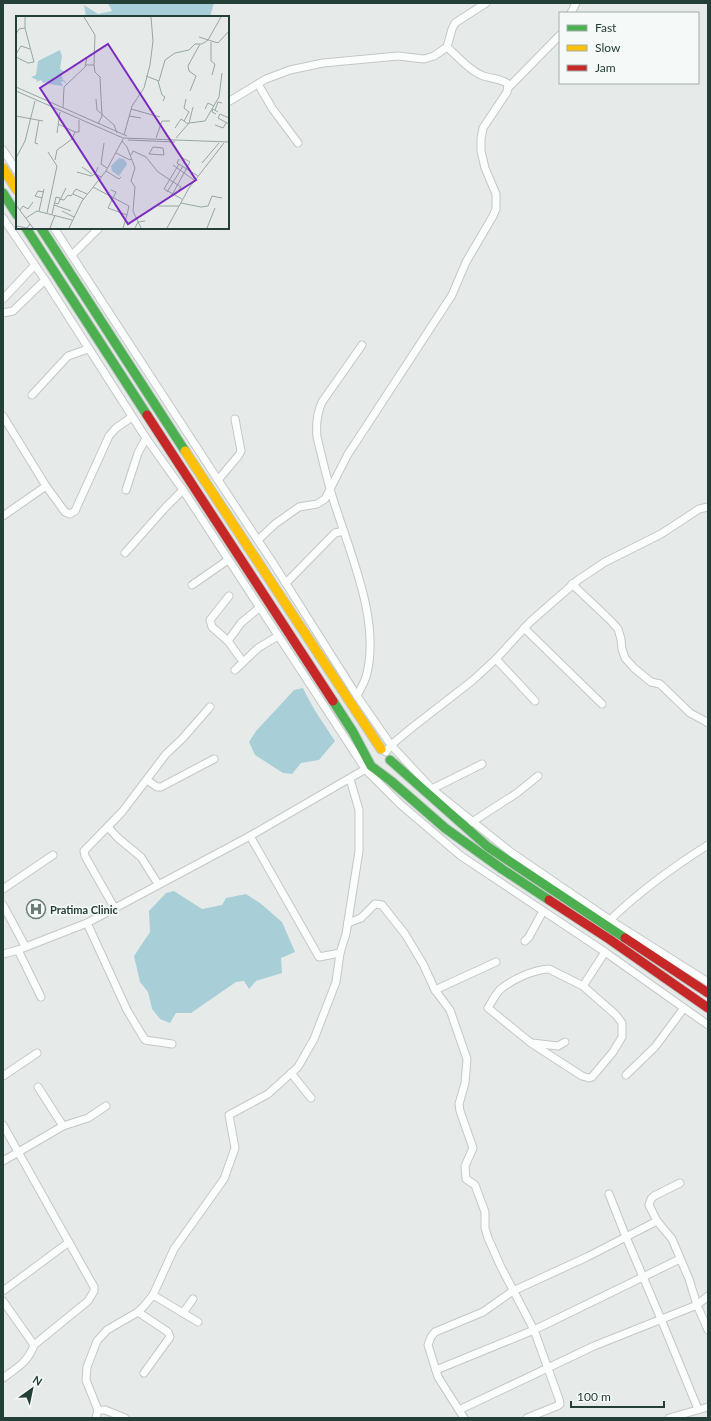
<svg xmlns="http://www.w3.org/2000/svg" width="711" height="1421" viewBox="0 0 711 1421" font-family="Lato,sans-serif">
  <style>
    .water { fill: #a8cfd8 }
    .lines { fill: none; stroke-linecap: round; stroke-linejoin: round }
    .street-casing { stroke: #c3c8c6; stroke-width: 9 }
    .fast-casing { stroke: #c2cac8; stroke-width: 11 }
    .slow-casing { stroke: #c2cac8; stroke-width: 11 }
    .jam-casing { stroke: #c2cac8; stroke-width: 11 }
    .street { stroke: #fbfcfc; stroke-width: 7 }
    .fast { stroke: #4caf50; stroke-width: 9 }
    .slow { stroke: #ffc107; stroke-width: 9 }
    .jam { stroke: #c62828; stroke-width: 9 }
    .labels { text-anchor: middle; dominant-baseline: central; stroke-width: 3.5; stroke-linejoin: round; paint-order: stroke }
    .poi-label { font-size: 11px; font-weight: bold; fill: #243e38; stroke: #f5f9f7; text-anchor: start }
    .inset-road { fill: none; stroke: #98a6a2; stroke-width: 1 }
    .view { fill: #7b2cbf; fill-opacity: 0.15; stroke: #7b2cbf; stroke-width: 2 }
    .inset-edge { fill: none; stroke: #243e38; stroke-width: 2 }
  </style>
  <rect width="100%" height="100%" fill="#e6ebe9"/>
  <g class="water">
    <polygon points="108,3 214,3 210,17 86,17 84,5 98,14 112,11"/>
    <path d="M303,688C312,708 324,724 335,741L319,760L301,763L292,774L283,773L255,755L249,742L256,731L294,690Z"/>
    <polygon points="174,891 202,909 222,905 226,898 246,894 260,903 282,922 295,952 281,958 282,973 256,981 249,989 244,981 236,982 191,1013 176,1013 170,1023 160,1019 152,1009 148,992 140,982 134,956 150,932 149,911 166,893"/>
  </g>
  <g class="lines">
    <g class="street-casing">
      <g id="street">
        <polyline points="571,13 576,3"/>
        <polyline points="258,84 272,108 298,143"/>
        <polyline points="508,88 560,35"/>
        <polyline points="228,102 266,79 290,70 323,63 398,56 424,59 434,56 447,47 452,29 455,23 486,3"/>
        <polyline points="3,150 17,171"/>
        <polyline points="3,218 45,280 146,438 183,490 366,770 400,804 461,856 605,952 708,1025"/>
        <polyline points="54,228 218,480 273,563 357,696 391,745 432,789 512,853 610,920 708,982"/>
        <polyline points="72,255 99,228"/>
        <polyline points="3,299 34,266"/>
        <polyline points="3,313 13,311 45,280"/>
        <polyline points="32,395 68,356 88,349"/>
        <polyline points="3,416 46,486 3,516"/>
        <polyline points="218,480 239,455 241,451 235,419"/>
        <polyline points="46,486 65,512 70,514 75,511 109,436 116,428 132,417"/>
        <polyline points="126,490 138,453 146,438"/>
        <path d="M258,540L275,524L299,507L317,504L325,499L348,454L358,439L452,295L466,262L493,216L496,209V194L485,168L481,151V139L483,128L507,92L508,84C501,78 490,79 481,75C469,70 457,56 447,47"/>
        <polyline points="125,553 165,508 183,490"/>
        <polyline points="286,583 335,533 344,531"/>
        <polyline points="572,584 611,621 618,629 621,639 622,649 625,658 634,668 651,682 660,684 690,713 705,721 708,723"/>
        <polyline points="192,585 228,560"/>
        <polyline points="229,596 210,620 212,627 228,641 243,662"/>
        <polyline points="524,628 602,704"/>
        <polyline points="228,641 241,623 259,608"/>
        <polyline points="496,659 535,701"/>
        <polyline points="235,670 258,648 278,636"/>
        <path d="M357,696C360,690 364,683 366,677C381,624 352,558 336,508C328,485 323,461 317,437C316,426 317,413 322,402L362,345"/>
        <polyline points="386,752 391,745 414,726 472,681 496,659 530,622 578,580 605,562 661,534 699,509 708,507"/>
        <polyline points="147,780 157,787 161,787 214,759"/>
        <polyline points="432,789 482,764"/>
        <polyline points="472,822 517,793 538,776"/>
        <polyline points="108,827 118,838 141,857 158,884"/>
        <polyline points="250,836 319,957 340,953"/>
        <polyline points="3,889 53,855"/>
        <polyline points="3,905 25,946"/>
        <polyline points="114,907 85,856 84,851 122,812 166,754 182,739 210,707"/>
        <path d="M610,920C640,891 673,867 708,845"/>
        <polyline points="87,923 127,1010 145,1040 172,1044"/>
        <polyline points="348,923 361,918 375,904 382,905 405,934 423,964 435,990 450,1010 467,1059 465,1083 459,1104 460,1111 473,1148 465,1166 466,1179 475,1185 485,1212 485,1228 488,1238 501,1267 534,1330 559,1399 560,1404 557,1406 527,1418"/>
        <polyline points="525,941 529,937 543,911"/>
        <polyline points="18,950 41,997"/>
        <polyline points="3,954 18,950 87,923 250,836 369,767"/>
        <path d="M549,969L583,986L616,1015L622,1023V1037L613,1052L592,1077L589,1078L582,1076L531,1043L488,1008C492,1002 496,992 502,988C515,978 533,970 549,969Z"/>
        <polyline points="583,986 605,952"/>
        <polyline points="435,990 496,962"/>
        <polyline points="532,1043 558,1046 565,1042"/>
        <polyline points="291,1073 311,1098"/>
        <polyline points="626,1075 655,1047 684,1008"/>
        <polyline points="3,1076 37,1053"/>
        <polyline points="3,1125 94,1287 94,1291 88,1301 34,1345"/>
        <polyline points="63,1126 88,1118 106,1106"/>
        <polyline points="3,1161 63,1126 38,1087"/>
        <polyline points="680,1183 654,1196 651,1199 649,1205 657,1221 672,1239 689,1279 697,1305 708,1330"/>
        <polyline points="609,1194 626,1237 661,1319 698,1409"/>
        <polyline points="3,1291 69,1242"/>
        <polyline points="153,1295 198,1322"/>
        <path d="M3,1301L34,1345C28,1362 17,1368 3,1378"/>
        <polyline points="138,1312 168,1332 170,1337 144,1373"/>
        <polyline points="183,1313 193,1299"/>
        <polyline points="436,1370 534,1330 680,1259"/>
        <polyline points="98,1410 105,1410 125,1418"/>
        <polyline points="459,1410 594,1346 697,1305 708,1296"/>
        <polyline points="96,1418 98,1410 86,1380 87,1367 97,1341 107,1330 138,1312 144,1306 153,1295 174,1249 224,1179 235,1148 229,1115 268,1094 298,1067 314,1039 336,982 340,953 346,934 359,851 359,810 350,779"/>
        <polyline points="464,1418 438,1377 428,1345 431,1337 435,1332 483,1312 513,1291 587,1257 657,1221"/>
        <polyline points="669,1418 708,1407"/>
      </g>
    </g>
    <g class="fast-casing">
      <g id="fast">
        <polyline points="3,193 17,215"/>
        <polyline points="26,228 147,415"/>
        <polyline points="41,228 185,451"/>
        <polyline points="333,701 353,732 371,766 391,781 445,828 502,869 549,900"/>
        <polyline points="390,760 488,847 625,938"/>
      </g>
    </g>
    <g class="slow-casing">
      <g id="slow">
        <polyline points="3,168 17,190"/>
        <polyline points="185,451 381,749"/>
      </g>
    </g>
    <g class="jam-casing">
      <g id="jam">
        <polyline points="147,415 333,701"/>
        <polyline points="549,900 609,939 708,1008"/>
        <polyline points="625,938 708,993"/>
      </g>
    </g>
    <use href="#street" class="street"/>
    <use href="#fast" class="fast"/>
    <use href="#slow" class="slow"/>
    <use href="#jam" class="jam"/>
  </g>
  <defs>
    <g id="hospital-ring" transform="scale(1)"><circle r="9.5" fill="#f5f9f7" stroke="#687b76" stroke-width="1.5"/><path d="M-5-5h3v3.5h4V-5h3V5h-3V1.5h-4V5h-3Z" fill="#687b76"/></g>
  </defs>
  <g fill-rule="evenodd">
    <use href="#hospital-ring" x="36" y="909"/>
  </g>
  <g class="labels">
    <g class="poi-label">
      <text x="50" y="909">Pratima Clinic</text>
    </g>
  </g>
  <g transform="translate(16 16)">
    <rect width="213" height="213" fill="#e6ebe9"/>
    <path d="M44,34L46,40L44,53L49,56L45,58L47,63H44L48,64L52,69L47,65L45,66L47,70L33,68L34,66L27,67L25,64L20,66L21,64L15,61L20,59L22,45ZM103,142L108,143L111,148L103,160L96,155L95,150Z" fill="#a8cfd8"/>
    <path class="inset-road" d="M68,1L79,19L78,49M0,18L3,13L9,12V1M183,21L202,27L213,15M195,26V45L199,48L196,59M0,38L5,30L14,33M0,41L12,47L18,46L9,12M70,49H78L79,56L84,61L86,100L82,108M130,60L143,65L149,44L159,37L173,34L179,28H186L192,24L205,1M142,65L146,79L149,81L147,85M0,71L111,120M0,75L107,122L213,126M174,75L180,60L173,55L172,50L184,28M80,83L81,94L98,109L101,117M170,83L168,92L173,96L168,105L172,108M47,92L48,71L69,51L71,41M115,93L144,101M189,93L192,87L198,90M199,94L202,86L206,87M200,98L196,96L197,93L202,96M0,100L27,105M113,100L125,102M213,102L204,98L202,102L213,108M173,107L177,91M199,109L207,112L210,107M159,112L165,103L168,105M59,116H63V104M41,117L44,96M108,119L116,90L128,72L134,49L137,25L135,1M140,122L146,105H154M160,122L173,107L189,105L203,81L206,57M112,124L159,126M106,125L111,131L119,152L115,165L119,171L117,195L125,212M88,127L85,148L91,152M22,128L19,127L23,104M137,131L147,132L148,139L133,138ZM100,137L114,144L116,142M115,139L117,135L130,141L142,156L165,171L163,175M0,142L9,125L19,85M163,143L161,147L182,160M39,144L41,134L56,123L59,116L42,108M186,147L203,127M163,148L148,173L166,183M157,149L178,164M66,151L76,158M82,151L79,158L85,161M90,155L103,163L105,161M61,156L75,160L79,158M77,171L113,190L111,199M95,174L100,176L92,192L111,199L107,212M151,176L167,150M57,178L68,183M156,179L174,146L165,141M26,182L19,180L22,175L28,176M43,183L48,184L52,179L55,180L60,173L71,178M39,187L42,188L50,172M165,187L185,191L192,190L196,180L206,182M0,189L17,212M38,189L55,195M142,190H163M4,194L7,190L12,193L17,186M23,195L28,173M46,195L58,201M31,197L41,150L32,136M36,198L40,181L44,182M10,202L21,195L56,204M0,210L11,212L14,208M34,212L39,199M53,212L66,185L90,155L107,123M119,212L122,206L129,205M151,212L173,172L208,127M191,212L199,192"/>
    <path class="view" d="M92,28L180,164L112,208L24,72Z"/>
    <rect width="213" height="213" class="inset-edge"/>
  </g>
  <rect width="711" height="1421" fill="none" stroke="#243e38" stroke-width="8"/>
  <rect x="559" y="12" width="140" height="72" fill="#f5f9f7" stroke="#a1aeab"/>
  <rect x="567" y="25" width="20" height="6" fill="#4caf50" stroke="#a1aeab"/>
  <text x="595" y="32" font-size="12" fill="#243e38">Fast</text>
  <rect x="567" y="45" width="20" height="6" fill="#ffc107" stroke="#a1aeab"/>
  <text x="595" y="52" font-size="12" fill="#243e38">Slow</text>
  <rect x="567" y="65" width="20" height="6" fill="#c62828" stroke="#a1aeab"/>
  <text x="595" y="72" font-size="12" fill="#243e38">Jam</text>
  <g transform="translate(32 1389) rotate(33)" stroke="#f5f9f7" stroke-width="3" paint-order="stroke">
  <path d="M0-3L7 15L0 10L-7 15Z" fill="#243e38"/>
  <text y="-6" font-size="11" font-weight="bold" text-anchor="middle" fill="#243e38">N</text>
  </g>
  <path d="M571 1401v6h93v-6" fill="none" stroke="#243e38" stroke-width="2"/>
  <text x="577" y="1401" font-size="12" fill="#243e38" stroke="#f5f9f7" stroke-width="3" paint-order="stroke">100 m</text>
</svg>
